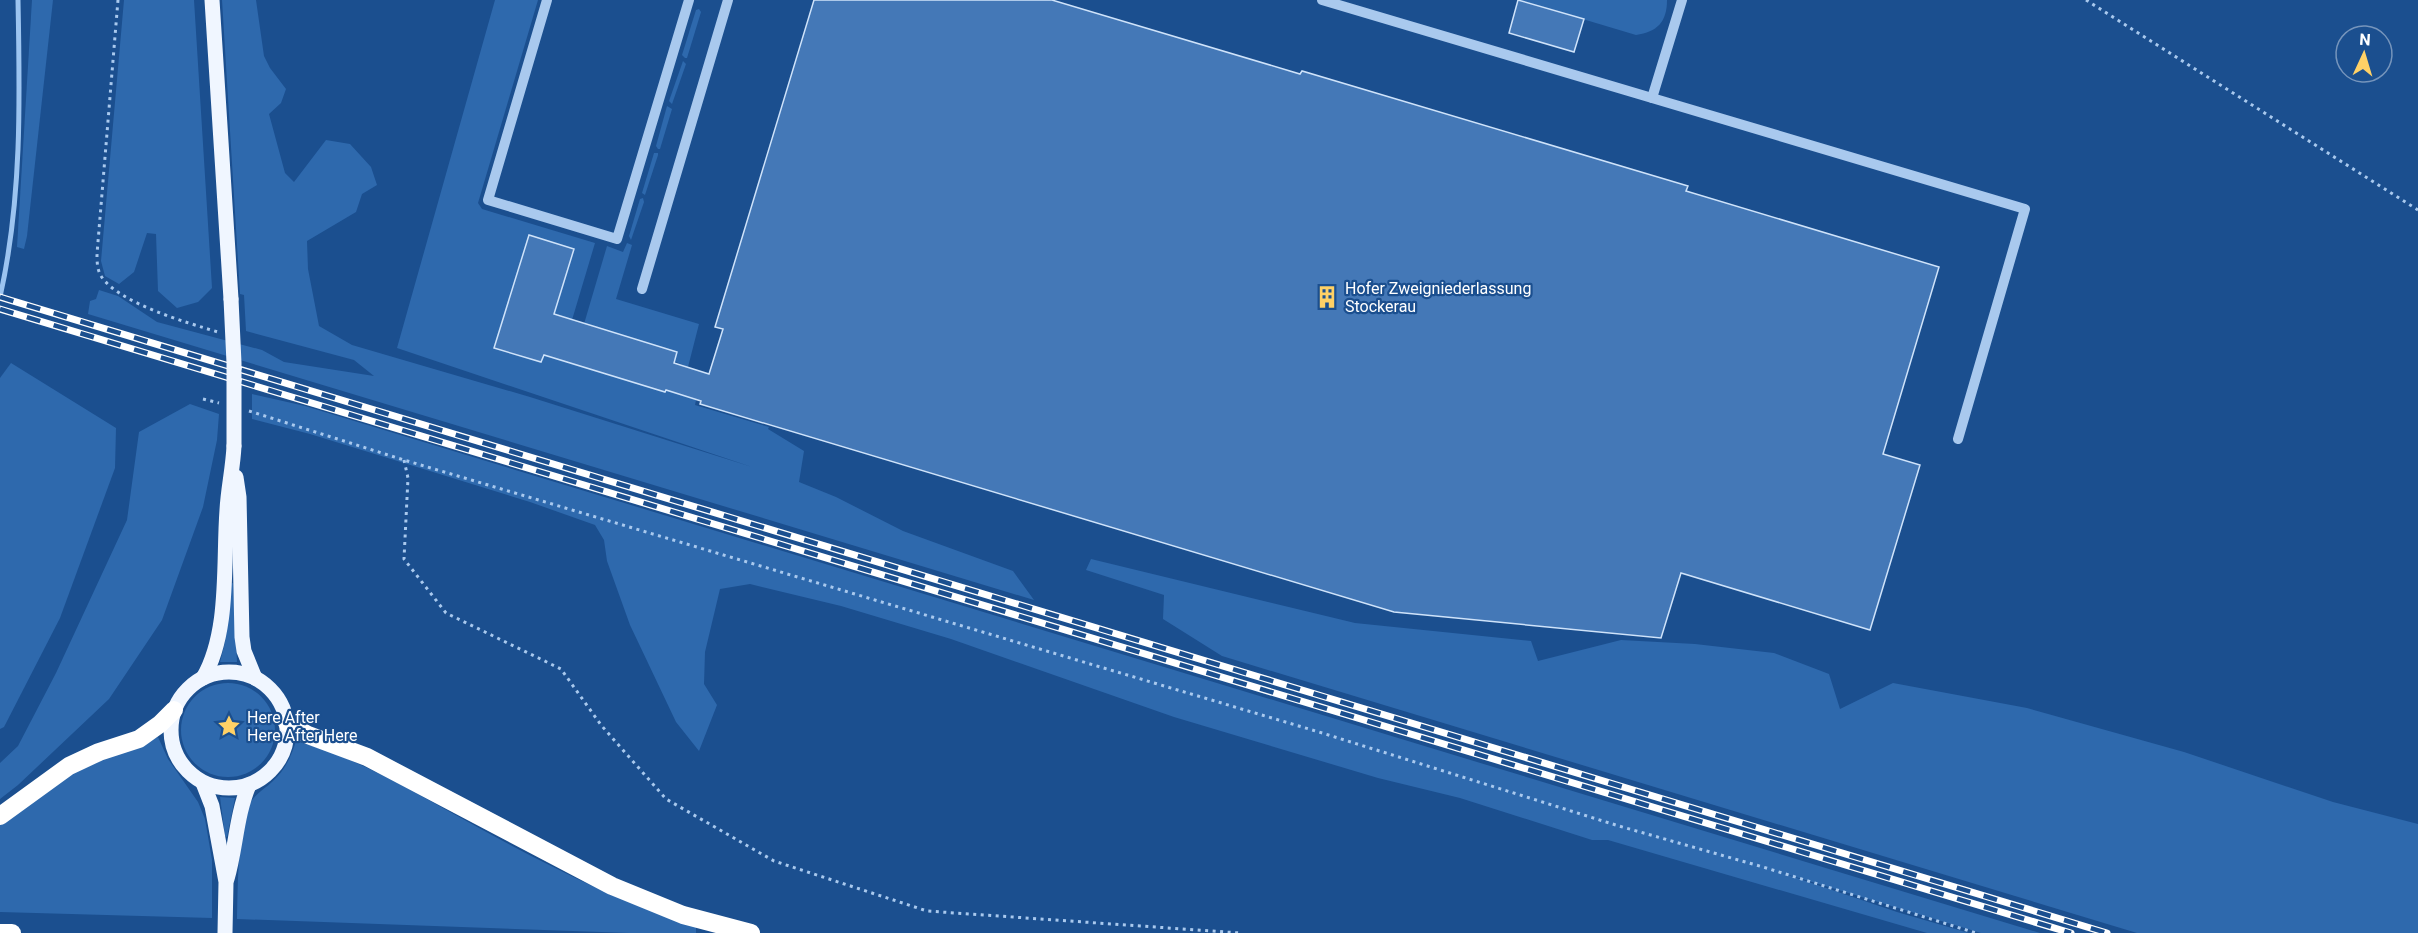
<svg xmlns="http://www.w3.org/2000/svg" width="2418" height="933" viewBox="0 0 2418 933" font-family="Roboto,sans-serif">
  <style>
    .green { fill: #2e69ad }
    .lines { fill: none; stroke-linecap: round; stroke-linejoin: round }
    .stream { stroke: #9cc4f0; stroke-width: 5 }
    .building { fill: #4478b7; stroke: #cfe3fa; stroke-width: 1.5 }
    .path { stroke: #a9c9ee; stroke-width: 3; stroke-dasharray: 3 4.5; stroke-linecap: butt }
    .minor { stroke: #a9c9ee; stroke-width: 10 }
    .major { stroke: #f0f6ff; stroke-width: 15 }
    .highway { stroke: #fff; stroke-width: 18 }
    .rail-casing { stroke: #fff; stroke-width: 7 }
    .rail { stroke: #1b4f8f; stroke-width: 4.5; stroke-dasharray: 14; stroke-linecap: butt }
    .major-bridge { stroke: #f0f6ff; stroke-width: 15 }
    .labels { text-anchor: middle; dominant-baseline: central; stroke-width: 4.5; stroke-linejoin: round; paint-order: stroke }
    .poi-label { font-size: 16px; fill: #fff; stroke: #1b4f8f; text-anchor: start }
  </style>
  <rect width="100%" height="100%" fill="#1b4f8f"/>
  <g class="green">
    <polygon points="32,0 53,0 27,236 24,249 17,247"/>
    <polygon points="124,0 194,0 212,288 198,302 177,308 158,291 156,234 147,233 134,272 119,284 105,276 101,261"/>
    <polygon points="222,0 256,0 264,56 270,68 286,89 281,103 269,114 285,173 294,182 326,140 350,144 371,167 377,185 362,194 356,212 307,241 308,269 319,326 352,345 530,397 752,467 397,348 495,0 538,0 478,203 482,209 595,243 572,320 554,314 574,249 529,235 495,348 541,362 544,355 665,392 666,390 696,400 695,405 769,427 768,429 804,451 799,482 836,497 903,531 1013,571 1034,600 88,314 90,301 96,299 99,290 118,296 157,322 262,350 284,362 374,376 354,360 246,331 244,295 240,294"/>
    <path d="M1519,0H1667C1667,22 1657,32 1636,35Z"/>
    <polygon points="699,9 701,12 687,58 685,58 682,55 696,10"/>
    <polygon points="683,61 686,64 672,104 669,101"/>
    <polygon points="667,106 672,109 660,149 658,149 656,146"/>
    <polygon points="654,153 658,153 658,155 645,195 642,193"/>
    <polygon points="643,198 644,202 631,240 629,236 640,199"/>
    <polygon points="627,243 632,245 616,299 699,324 688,367 584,324 607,246 623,252"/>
    <polygon points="11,363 116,428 115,468 60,618 4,727 0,729 0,378"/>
    <polygon points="252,394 305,406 2040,933 1981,933 1779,872 1897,912 1969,933 1927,933 1608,840 1592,840 1460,798 1378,778 1174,717 951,639 841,606 750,584 720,589 705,652 704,684 717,705 699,751 676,722 630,625 607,561 604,540 595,525 530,502 310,434 252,419"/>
    <polygon points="190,404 219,414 217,440 203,507 162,620 109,699 18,785 0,799 0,763 18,746 56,673 127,520 139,432"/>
    <polygon points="1091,559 1355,623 1531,641 1538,661 1621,640 1695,644 1774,653 1829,674 1840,709 1893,683 2027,708 2184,752 2333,802 2418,824 2418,933 2137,933 1222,656 1163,619 1164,595 1086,570"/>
    <polygon points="233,583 237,662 220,662 225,642 230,584"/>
    <circle cx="228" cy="730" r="47"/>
    <polygon points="158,737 168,759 198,802 205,819 212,860 212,918 0,912 0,825 65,776"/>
    <path d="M296,741C358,758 406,788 461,818C536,860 614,900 696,927V933H629L237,919C238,892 237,821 252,800C258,792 267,787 273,781C285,770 291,757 296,741Z"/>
    <polygon points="220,797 235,798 227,837 225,836"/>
  </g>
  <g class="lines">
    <path class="stream" d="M0,297C22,199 20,99 18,0"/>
  </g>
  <g class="building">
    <polygon points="814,0 1052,0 1300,74 1302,71 1688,186 1686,191 1939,267 1883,454 1920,465 1870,630 1681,573 1661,638 1394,612 700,404 701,401 666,390 665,392 544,355 541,362 494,348 529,235 574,249 554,314 677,352 674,363 709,374 723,329 715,327"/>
    <polygon points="1518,0 1584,19 1574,52 1509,33"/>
  </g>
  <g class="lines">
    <g class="path">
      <path d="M118,0L97,254C97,261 97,269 101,276C118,303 188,323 218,332"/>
      <polyline points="2086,0 2418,210"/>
      <polyline points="203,399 219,403"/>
      <polyline points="249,411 404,460 1319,732 1619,826 1763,867 1976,933"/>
      <polyline points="404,460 408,478 404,559 446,613 561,669 601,725 666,799 774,861 927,911 1240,933"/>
    </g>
    <g class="minor">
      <polyline points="547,0 488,200 617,239 689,0"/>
      <polyline points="1322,0 1652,98"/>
      <polyline points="1682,0 1652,98 2025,209 1958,439"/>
      <polyline points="642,289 728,0"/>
    </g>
    <g class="major">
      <polyline points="212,0 231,299"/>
      <polyline points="236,477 239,497 242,637 244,651 255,678"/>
      <circle cx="229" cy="730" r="58"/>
      <path d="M203,678C230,632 223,563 227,510C228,489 233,468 234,446"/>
      <polyline points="203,783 212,806 226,882 225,933"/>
      <path d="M227,879C236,848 236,816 249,785"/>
    </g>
    <g class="highway">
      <polyline points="287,723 308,735 367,757 612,886 683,915 751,933"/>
      <polyline points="0,816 69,766 99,752 139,739 160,724 174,710"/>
      <polyline points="0,933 12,933"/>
    </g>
    <g class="rail-casing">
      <g id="rail">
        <polyline points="0,297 2107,933"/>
        <polyline points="0,309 2071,933"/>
      </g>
    </g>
    <use href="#rail" class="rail"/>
    <polyline class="major-bridge" points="231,299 234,363 234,446"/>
  </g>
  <defs>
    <g id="building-bare" transform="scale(1.8)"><path d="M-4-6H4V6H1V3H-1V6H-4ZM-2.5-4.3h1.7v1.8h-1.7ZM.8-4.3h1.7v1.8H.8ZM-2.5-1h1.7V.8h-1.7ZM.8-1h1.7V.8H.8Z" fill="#ffd166" stroke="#1b4f8f" stroke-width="2.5" paint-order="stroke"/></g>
    <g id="sight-bare" transform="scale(1.8)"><path d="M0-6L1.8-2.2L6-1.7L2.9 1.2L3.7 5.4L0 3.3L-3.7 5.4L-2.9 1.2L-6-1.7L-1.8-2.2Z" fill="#ffd166" stroke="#1b4f8f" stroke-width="2.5" paint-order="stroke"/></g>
  </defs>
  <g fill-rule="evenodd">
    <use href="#building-bare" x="1327" y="297"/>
    <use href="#sight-bare" x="229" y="726"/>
  </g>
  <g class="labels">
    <g class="poi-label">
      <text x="1345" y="288">Hofer Zweigniederlassung<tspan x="1345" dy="18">Stockerau</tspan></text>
      <text x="247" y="717">Here After<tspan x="247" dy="18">Here After Here</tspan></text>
    </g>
  </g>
  <g transform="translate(2364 54) rotate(4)"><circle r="28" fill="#1b4f8f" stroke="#7695bc" stroke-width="1.5"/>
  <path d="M0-4.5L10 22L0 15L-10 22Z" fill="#ffd166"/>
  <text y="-9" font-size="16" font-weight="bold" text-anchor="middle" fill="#ffffff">N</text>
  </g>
</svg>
